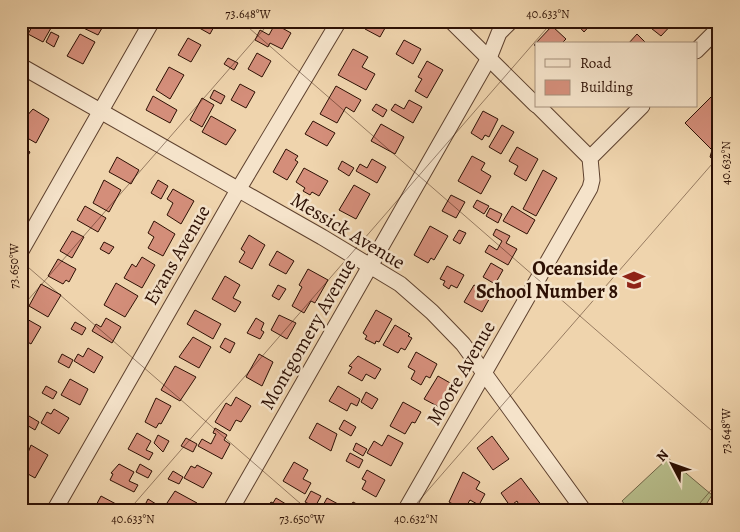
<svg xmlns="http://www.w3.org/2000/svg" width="740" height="532" viewBox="0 0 740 532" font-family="Alegreya,serif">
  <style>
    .green { fill: #b7bd8b; stroke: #726648 }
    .building { fill: #d48e7a; stroke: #2d1004 }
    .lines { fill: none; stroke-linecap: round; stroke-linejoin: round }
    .minor-casing { stroke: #5e412e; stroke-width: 17 }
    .minor { stroke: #f5e3ca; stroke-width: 15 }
    .ticks { fill: none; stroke: #2d1004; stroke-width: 1; stroke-opacity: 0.45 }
    .labels { text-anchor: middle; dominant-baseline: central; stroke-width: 5; stroke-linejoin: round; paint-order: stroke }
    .street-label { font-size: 20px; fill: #2d1004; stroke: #f5e3ca }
    .poi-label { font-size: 20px; font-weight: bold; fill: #2d1004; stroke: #f5e3ca; text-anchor: end }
    .neatline { fill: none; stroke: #2d1004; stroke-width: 2 }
    .ticks-label { font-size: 12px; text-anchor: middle; fill: #2d1004 }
  </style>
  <rect width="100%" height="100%" fill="#efd4ad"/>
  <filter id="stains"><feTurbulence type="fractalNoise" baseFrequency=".004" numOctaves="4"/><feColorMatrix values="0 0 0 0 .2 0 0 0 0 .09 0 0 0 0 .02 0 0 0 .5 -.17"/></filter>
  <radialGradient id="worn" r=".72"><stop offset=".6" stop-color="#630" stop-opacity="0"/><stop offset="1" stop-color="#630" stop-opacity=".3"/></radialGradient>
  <polygon class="green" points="668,458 712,495 702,511 630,511 622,501"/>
  <g class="building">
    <polygon points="35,21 55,21 43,42 28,34"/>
    <polygon points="106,21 98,35 71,22 71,21"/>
    <polygon points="196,21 217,21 210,34 194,25"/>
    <polygon points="369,21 389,21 380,37 365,29"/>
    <polygon points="574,21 594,21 584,32"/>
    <polygon points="642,21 675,21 661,36"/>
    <polygon points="275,24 291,33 282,49 270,43 268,47 255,40 260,30 269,35"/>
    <polygon points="552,26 566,39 561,44 536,44 536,47 534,45"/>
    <polygon points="51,32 59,36 54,47 46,42"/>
    <polygon points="80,34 95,42 83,64 67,56"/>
    <polygon points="637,34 647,44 628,44"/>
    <polygon points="188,38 201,45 191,62 178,55"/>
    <polygon points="404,40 421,49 413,64 396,54"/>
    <polygon points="353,49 368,57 362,67 375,74 366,90 338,75"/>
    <polygon points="257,53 271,61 262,77 248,69"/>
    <polygon points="228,58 238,63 234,70 224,64"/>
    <polygon points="427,61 443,70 427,98 415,91 422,79 418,77"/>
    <polygon points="169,67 184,75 170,99 156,90"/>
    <polygon points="240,84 255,92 246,108 231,100"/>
    <polygon points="336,86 361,100 354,112 346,107 337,123 320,114"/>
    <polygon points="214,90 225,96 221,104 210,98"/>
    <polygon points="153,96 177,110 170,123 146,110"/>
    <polygon points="712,96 719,103 719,161 717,162 710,157 712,150 685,123"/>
    <polygon points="202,98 214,105 202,127 190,120"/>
    <polygon points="409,100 422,107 413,123 391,110 395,104 404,109"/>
    <polygon points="376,104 387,110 383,117 372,110"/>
    <polygon points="33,109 49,119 36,143 22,135 21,137 21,116 25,118"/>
    <polygon points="483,111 498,119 489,137 485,135 482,140 471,133"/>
    <polygon points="211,116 236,130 226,145 202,132"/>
    <polygon points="313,121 335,133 327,146 305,134"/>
    <polygon points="381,124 404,137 395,154 371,141"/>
    <polygon points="502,125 514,132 501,154 489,147"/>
    <polygon points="21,146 30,152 21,168"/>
    <polygon points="517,147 538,159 526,181 514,174 518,166 509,161"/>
    <polygon points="286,149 298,156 295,160 298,162 287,180 273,172"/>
    <polygon points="472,156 485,163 481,170 491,176 481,194 458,181"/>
    <polygon points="117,157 139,170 131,184 109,172"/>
    <polygon points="372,159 386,167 377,183 356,171 360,164 367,168"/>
    <polygon points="342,161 354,168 349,176 338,169"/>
    <polygon points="304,168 328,181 319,196 312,192 310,195 303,191 305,188 296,182"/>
    <polygon points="543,170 557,178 536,216 523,209"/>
    <polygon points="104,180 121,190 109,212 93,203"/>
    <polygon points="158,180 168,186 161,199 151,193"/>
    <polygon points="354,185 370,194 356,219 339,210"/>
    <polygon points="173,189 194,201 181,224 167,215 173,203 167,199"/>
    <polygon points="451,195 465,202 456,218 442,211"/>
    <polygon points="477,200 489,206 484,214 473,207"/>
    <polygon points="85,206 106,218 98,232 77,220"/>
    <polygon points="512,206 535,220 527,234 503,221"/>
    <polygon points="490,208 502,214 498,223 486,216"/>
    <polygon points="154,221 175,234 163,256 148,248 154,237 148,233"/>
    <polygon points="430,226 448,236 434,260 431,258 428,263 414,255"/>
    <polygon points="496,229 510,236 506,243 517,249 508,265 485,252 489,245 497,250 502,241 493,235"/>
    <polygon points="459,230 466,233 460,244 453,240"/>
    <polygon points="72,231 84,237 72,258 60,251"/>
    <polygon points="249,235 265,245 252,269 239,262 245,252 241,249"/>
    <polygon points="104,242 114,247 109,254 100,249"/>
    <polygon points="277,251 294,261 286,274 269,265"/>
    <polygon points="142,257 155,265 142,288 124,278 132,264 136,267"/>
    <polygon points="58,259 76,269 69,282 66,280 63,284 48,276"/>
    <polygon points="491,263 503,270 495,284 483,277"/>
    <polygon points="447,266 464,275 457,288 451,285 449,289 443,285 445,281 440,279"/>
    <polygon points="308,269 328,280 315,303 311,301 304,313 292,306 302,287 299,285"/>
    <polygon points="225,276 240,285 233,298 241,302 235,312 212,299"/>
    <polygon points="116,283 138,296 125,317 104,305"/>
    <polygon points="41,284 61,295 48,317 29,306"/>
    <polygon points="278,285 286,289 279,300 272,296"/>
    <polygon points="474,285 492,294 482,312 464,302"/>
    <polygon points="195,310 221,324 213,339 187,324"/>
    <polygon points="376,310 392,319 379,342 376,341 375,344 365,339 367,336 363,333"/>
    <polygon points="279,315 296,323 287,339 271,330"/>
    <polygon points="25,318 41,327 31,344 21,338 21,325"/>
    <polygon points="106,318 121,327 112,343 92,331 96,324 101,327"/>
    <polygon points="256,318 264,323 261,330 264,332 260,339 247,333"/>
    <polygon points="75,322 86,328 82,335 71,329"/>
    <polygon points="395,325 410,334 408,336 412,338 405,350 401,348 398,353 383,345"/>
    <polygon points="193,337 211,347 199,368 179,357"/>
    <polygon points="225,338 235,343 230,353 220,347"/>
    <polygon points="88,348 103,357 94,373 74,361 78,354 83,357"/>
    <polygon points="416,352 437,364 430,378 426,376 421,385 411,379 415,371 408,367"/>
    <polygon points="62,354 73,360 69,368 58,362"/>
    <polygon points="259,354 273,362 262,386 246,377"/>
    <polygon points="358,356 381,369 375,379 366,374 362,381 348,373 352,367 349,366"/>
    <polygon points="175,366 196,377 180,401 161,390"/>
    <polygon points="438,376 452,384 439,407 424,399"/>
    <polygon points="70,379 88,389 80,405 61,395"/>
    <polygon points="46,386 57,392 53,399 42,393"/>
    <polygon points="338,386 360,399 357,406 351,403 347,411 329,401"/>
    <polygon points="366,392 378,399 372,409 361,402"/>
    <polygon points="236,397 251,406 241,422 236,420 230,431 215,422 226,403 231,406"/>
    <polygon points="156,398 171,406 161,424 159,423 156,428 145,422"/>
    <polygon points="403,402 421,412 415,423 412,422 405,434 390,426"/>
    <polygon points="54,409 69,418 59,434 41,423 47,412 51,414"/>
    <polygon points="29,416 39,422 35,430 25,424"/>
    <polygon points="344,420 356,427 351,436 339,429"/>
    <polygon points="317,423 337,434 331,451 309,438"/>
    <polygon points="215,428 227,435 224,440 230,444 222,459 198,446 202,439 211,444 216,434 213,433"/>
    <polygon points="137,433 151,441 146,450 153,453 149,460 128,449"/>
    <polygon points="158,435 169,441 163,452 154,443"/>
    <polygon points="388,435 403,443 391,466 367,453 374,441 382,446"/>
    <polygon points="492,436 509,459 493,470 477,448"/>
    <polygon points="186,438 197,444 193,452 181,446"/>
    <polygon points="356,443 367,449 363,456 353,450"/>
    <polygon points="31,445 48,455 35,478 21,470 21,462 24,463"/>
    <polygon points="350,453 363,460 359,468 346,461"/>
    <polygon points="294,462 308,470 303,479 311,483 305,494 283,481"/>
    <polygon points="119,464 134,472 129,481 138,485 134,492 110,480 113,474 111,473"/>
    <polygon points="140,464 152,471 148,478 136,472"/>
    <polygon points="197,465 212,473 203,488 184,478 191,466 195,468"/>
    <polygon points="367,470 385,480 376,497 362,489 366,481 362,479"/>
    <polygon points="173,471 183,477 179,484 168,479"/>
    <polygon points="463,472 480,482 476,489 485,494 479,505 470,500 464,510 449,502"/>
    <polygon points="521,478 542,506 539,511 518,511 520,507 517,501 510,506 501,493"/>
    <polygon points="175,491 197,503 192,511 181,511 167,503"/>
    <polygon points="311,491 321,496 315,507 305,502"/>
    <polygon points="101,496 116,504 113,511 93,511"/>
    <polygon points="276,498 294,509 293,511 269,511 267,508 271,502 273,503"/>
    <polygon points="327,498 338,504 334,511 320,511"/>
    <polygon points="148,499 156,504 152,511 142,511"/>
    <polygon points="353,502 368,510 367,511 340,511 343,505 349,509"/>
    <polygon points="299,503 313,511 296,510"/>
  </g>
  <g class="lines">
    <g class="minor-casing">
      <g id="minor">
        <polyline points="451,21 536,105"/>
        <polyline points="696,51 719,28"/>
        <polyline points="21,66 322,237 400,284 432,312 463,344 584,511"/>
        <polyline points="538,106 590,158"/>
        <polyline points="21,251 152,21"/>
        <polyline points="54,511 238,190 339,21"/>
        <polyline points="230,511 489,58 499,33 511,21"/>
        <polyline points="405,511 590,188 592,180 590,158 642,106"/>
      </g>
    </g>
    <use href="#minor" class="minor"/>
  </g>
  <path class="ticks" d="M241,21L719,437M21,261L309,511M21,308L271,21M128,511L553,21M410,511L719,156M693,511L719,481"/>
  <defs>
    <g id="school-bare" transform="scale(1.725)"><path d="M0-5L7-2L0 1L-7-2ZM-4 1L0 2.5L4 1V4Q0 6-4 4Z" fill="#8f2418" stroke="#f5e3ca" stroke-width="2.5" paint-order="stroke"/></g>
  </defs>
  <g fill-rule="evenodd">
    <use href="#school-bare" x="634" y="280"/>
  </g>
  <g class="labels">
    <g class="street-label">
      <text transform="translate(348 231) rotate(31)">Messick Avenue</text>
      <text transform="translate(177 255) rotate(-60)">Evans Avenue</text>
      <text transform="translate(308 334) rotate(-60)">Montgomery Avenue</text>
      <text transform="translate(461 373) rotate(-60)">Moore Avenue</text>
    </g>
    <g class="poi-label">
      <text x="618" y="268">Oceanside<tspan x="618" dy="23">School Number 8</tspan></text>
    </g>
  </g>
  <rect width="740" height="532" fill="none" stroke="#efd4ad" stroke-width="55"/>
  <rect x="535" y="42" width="162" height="65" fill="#f5e3ca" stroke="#a58f7b"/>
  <rect x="545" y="59" width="25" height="8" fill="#f5e3ca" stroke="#a58f7b"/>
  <text x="580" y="68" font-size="15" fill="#2d1004">Road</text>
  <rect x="545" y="80" width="25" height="15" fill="#d48e7a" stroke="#a58f7b"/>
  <text x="580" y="92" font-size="15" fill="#2d1004">Building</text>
  <g transform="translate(672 464) rotate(311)" stroke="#f5e3ca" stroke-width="4" paint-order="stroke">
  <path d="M0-4L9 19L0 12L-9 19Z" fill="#2d1004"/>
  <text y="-8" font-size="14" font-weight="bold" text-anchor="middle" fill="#2d1004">N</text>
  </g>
  <rect x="28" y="28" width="684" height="476" class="neatline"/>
  <g class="ticks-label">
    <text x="248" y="18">73.648°W</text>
    <text x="548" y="18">40.633°N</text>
    <text transform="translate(726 163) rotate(-90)" y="4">40.632°N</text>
    <text transform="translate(14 266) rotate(-90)" y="4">73.650°W</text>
    <text transform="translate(726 431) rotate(-90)" y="4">73.648°W</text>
    <text x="133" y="523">40.633°N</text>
    <text x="302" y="523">73.650°W</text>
    <text x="416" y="523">40.632°N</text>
  </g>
  <rect width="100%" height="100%" filter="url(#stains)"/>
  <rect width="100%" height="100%" fill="url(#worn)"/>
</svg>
